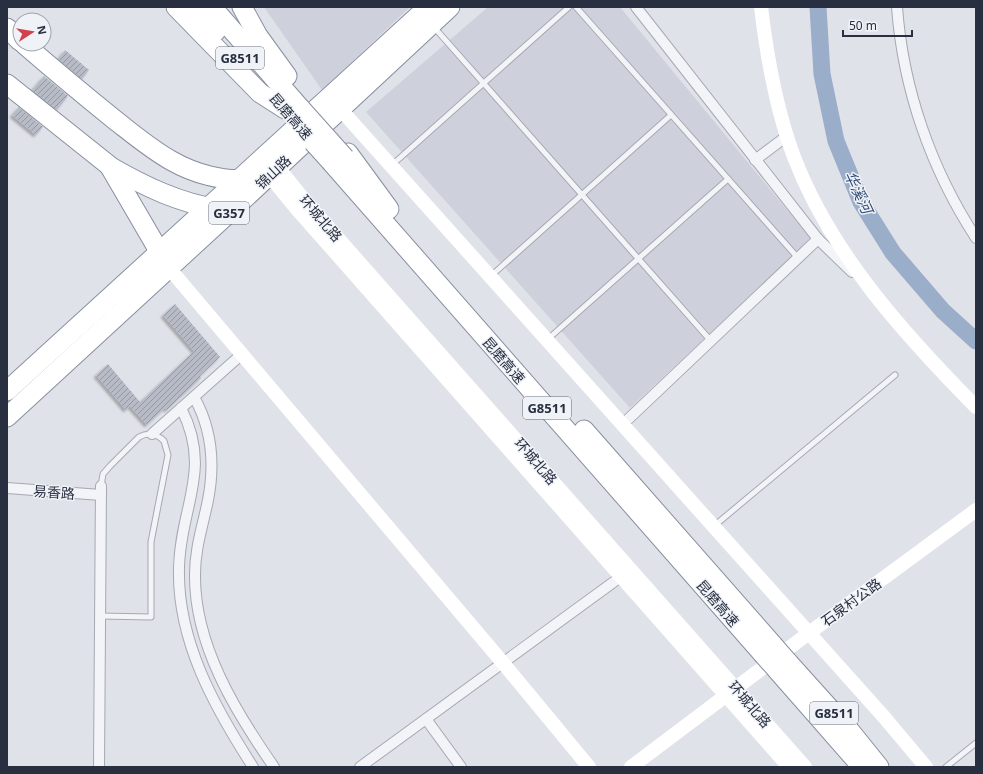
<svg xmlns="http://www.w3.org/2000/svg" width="983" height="774" viewBox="0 0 983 774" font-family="'Noto Sans','Noto Sans SC',sans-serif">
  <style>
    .built { fill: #ced1db }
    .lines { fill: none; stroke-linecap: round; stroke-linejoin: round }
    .river { stroke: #9aadc9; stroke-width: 17 }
    .building { fill: url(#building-hatch); filter: url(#shadow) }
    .lane-casing { stroke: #a5a9b3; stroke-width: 7 }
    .street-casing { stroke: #a5a9b3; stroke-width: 12 }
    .highway-casing { stroke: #878fa0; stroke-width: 21 }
    .lane { stroke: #f2f4f7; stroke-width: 5 }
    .street { stroke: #f2f4f7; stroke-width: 10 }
    .secondary { stroke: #fff; stroke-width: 14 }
    .highway { stroke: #fff; stroke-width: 19 }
    .highway-bridge-casing { stroke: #878fa0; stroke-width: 21; stroke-linecap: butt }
    .highway-bridge { stroke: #fff; stroke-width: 19 }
    .labels { text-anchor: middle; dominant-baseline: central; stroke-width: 3; stroke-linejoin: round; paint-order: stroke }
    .shield { fill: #eff2f6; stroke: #646a77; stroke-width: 1 }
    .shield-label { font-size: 13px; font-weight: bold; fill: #282f40 }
    .street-label { font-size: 14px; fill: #282f40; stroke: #eff2f6 }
    .water-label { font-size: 15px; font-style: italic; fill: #324a75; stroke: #eff2f6 }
  </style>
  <defs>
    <pattern id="building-hatch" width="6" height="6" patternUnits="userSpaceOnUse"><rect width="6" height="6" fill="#b7bbc6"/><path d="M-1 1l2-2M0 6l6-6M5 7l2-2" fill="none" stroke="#9598a2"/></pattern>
    <filter id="shadow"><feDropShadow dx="-2.5" dy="2.5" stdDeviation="1" flood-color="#0004"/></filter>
  </defs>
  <rect width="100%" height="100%" fill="#e0e2e9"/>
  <g class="built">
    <polygon points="264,7 410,7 322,90"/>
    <polygon points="488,7 620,7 811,239 630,408 366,112"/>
  </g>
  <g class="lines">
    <polyline class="river" points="818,7 822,74 836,141 861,202 893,253 943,311 976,341"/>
  </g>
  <g class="building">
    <polygon points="65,50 89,70 82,79 58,59"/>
    <polygon points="44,76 68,96 57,110 32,90"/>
    <polygon points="19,107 43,127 36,135 12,115"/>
    <polygon points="175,304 220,357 200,376 201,378 167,410 165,408 147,425 130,406 126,410 96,375 108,364 140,402 194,351 163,315"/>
  </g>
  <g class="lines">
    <g class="lane-casing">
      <g id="lane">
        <polyline points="576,7 798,258"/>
        <polyline points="433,26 711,341"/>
        <polyline points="392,165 569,7"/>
        <polyline points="492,275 671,115"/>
        <polyline points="548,339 728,179"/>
        <polyline points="714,526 895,375"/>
        <path d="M100,616L151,617V542L168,455L164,441C157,434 148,432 139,437L110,466L103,474L101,486"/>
        <polyline points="946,767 976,743"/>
      </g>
    </g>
    <g class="street-casing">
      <g id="street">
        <polyline points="636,7 818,239 852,272"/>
        <path d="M897,7C903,89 931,169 976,238"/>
        <polyline points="755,160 787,136"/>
        <path d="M194,397C212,429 215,464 208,500C203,525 195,548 195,574C194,644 235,711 274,767"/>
        <path d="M181,408C213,470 180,507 179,568C177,641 215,708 253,767"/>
        <polyline points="622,425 818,239"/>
        <polyline points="152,434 242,354"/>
        <polyline points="7,488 101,495"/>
        <polyline points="426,719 461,767"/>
        <polyline points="99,767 101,486"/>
        <polyline points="360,767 626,573"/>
      </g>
    </g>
    <g class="highway-casing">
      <g id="highway">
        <polyline points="176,7 260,93 285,109"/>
        <polyline points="195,7 216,31"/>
        <polyline points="212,7 294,101"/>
        <polyline points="242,7 258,36 287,76"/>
        <polyline points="7,28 20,41"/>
        <path d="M24,44C54,70 84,95 115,120C133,134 152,150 172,161C193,173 223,182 248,179"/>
        <path d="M7,84L111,167C144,186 179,203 218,209"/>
        <polyline points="348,153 389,209"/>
        <polyline points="332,163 762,653"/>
        <polyline points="110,167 166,263"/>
        <polyline points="7,391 428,7"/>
        <polyline points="7,417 231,211 450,7"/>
        <polyline points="584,430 773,645"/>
        <polyline points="787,661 850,731 879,767"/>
        <polyline points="777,670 862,767"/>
      </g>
    </g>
    <use href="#lane" class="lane"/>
    <use href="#street" class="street"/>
    <g class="secondary">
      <path d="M761,7C767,58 776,109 794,157C831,254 905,335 976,407"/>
      <polyline points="334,102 884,717 926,767"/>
      <polyline points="272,160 305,201 805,767"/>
      <polyline points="264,169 296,208 789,767"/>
      <polyline points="169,268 503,663 589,767"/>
      <polyline points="631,767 809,633 976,510"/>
    </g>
    <use href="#highway" class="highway"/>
    <g class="highway-bridge-casing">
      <g id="highway-bridge">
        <polyline points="294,101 345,158"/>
        <polyline points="313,142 332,163"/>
        <polyline points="773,645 787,661"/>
        <polyline points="762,653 777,670"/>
      </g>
    </g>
    <use href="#highway-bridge" class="highway-bridge"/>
  </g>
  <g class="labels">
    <g class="shield">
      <rect x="216" y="47" width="48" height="22" rx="3"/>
      <rect x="209" y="202" width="40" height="22" rx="3"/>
      <rect x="523" y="397" width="48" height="22" rx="3"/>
      <rect x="810" y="702" width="48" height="22" rx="3"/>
    </g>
    <g class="shield-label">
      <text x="240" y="58">G8511</text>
      <text x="229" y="213">G357</text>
      <text x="547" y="408">G8511</text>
      <text x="834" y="713">G8511</text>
    </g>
    <g class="street-label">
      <text transform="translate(291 116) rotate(49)">昆磨高速</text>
      <text transform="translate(273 172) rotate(-43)">锦山路</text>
      <text transform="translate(321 218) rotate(49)">环城北路</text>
      <text transform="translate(504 360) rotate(49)">昆磨高速</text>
      <text transform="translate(536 461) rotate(49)">环城北路</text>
      <text transform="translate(54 492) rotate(4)">易香路</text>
      <text transform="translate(851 602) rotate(-36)">石泉村公路</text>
      <text transform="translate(718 603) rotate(49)">昆磨高速</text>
      <text transform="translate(750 704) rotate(49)">环城北路</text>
    </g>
    <g class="water-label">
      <text transform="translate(859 192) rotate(65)">华溪河</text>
    </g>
  </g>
  <rect width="983" height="774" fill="none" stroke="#282f40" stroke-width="16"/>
  <g transform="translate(32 32) rotate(78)"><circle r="19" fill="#eff2f6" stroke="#9fa4ad"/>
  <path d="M0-3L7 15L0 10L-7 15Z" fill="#d0434c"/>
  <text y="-6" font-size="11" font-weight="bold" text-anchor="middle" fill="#282f40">N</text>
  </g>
  <path d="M843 30v6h69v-6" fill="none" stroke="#282f40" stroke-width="2"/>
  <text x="849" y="30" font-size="12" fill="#282f40" stroke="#eff2f6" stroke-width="3" paint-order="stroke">50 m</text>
</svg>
